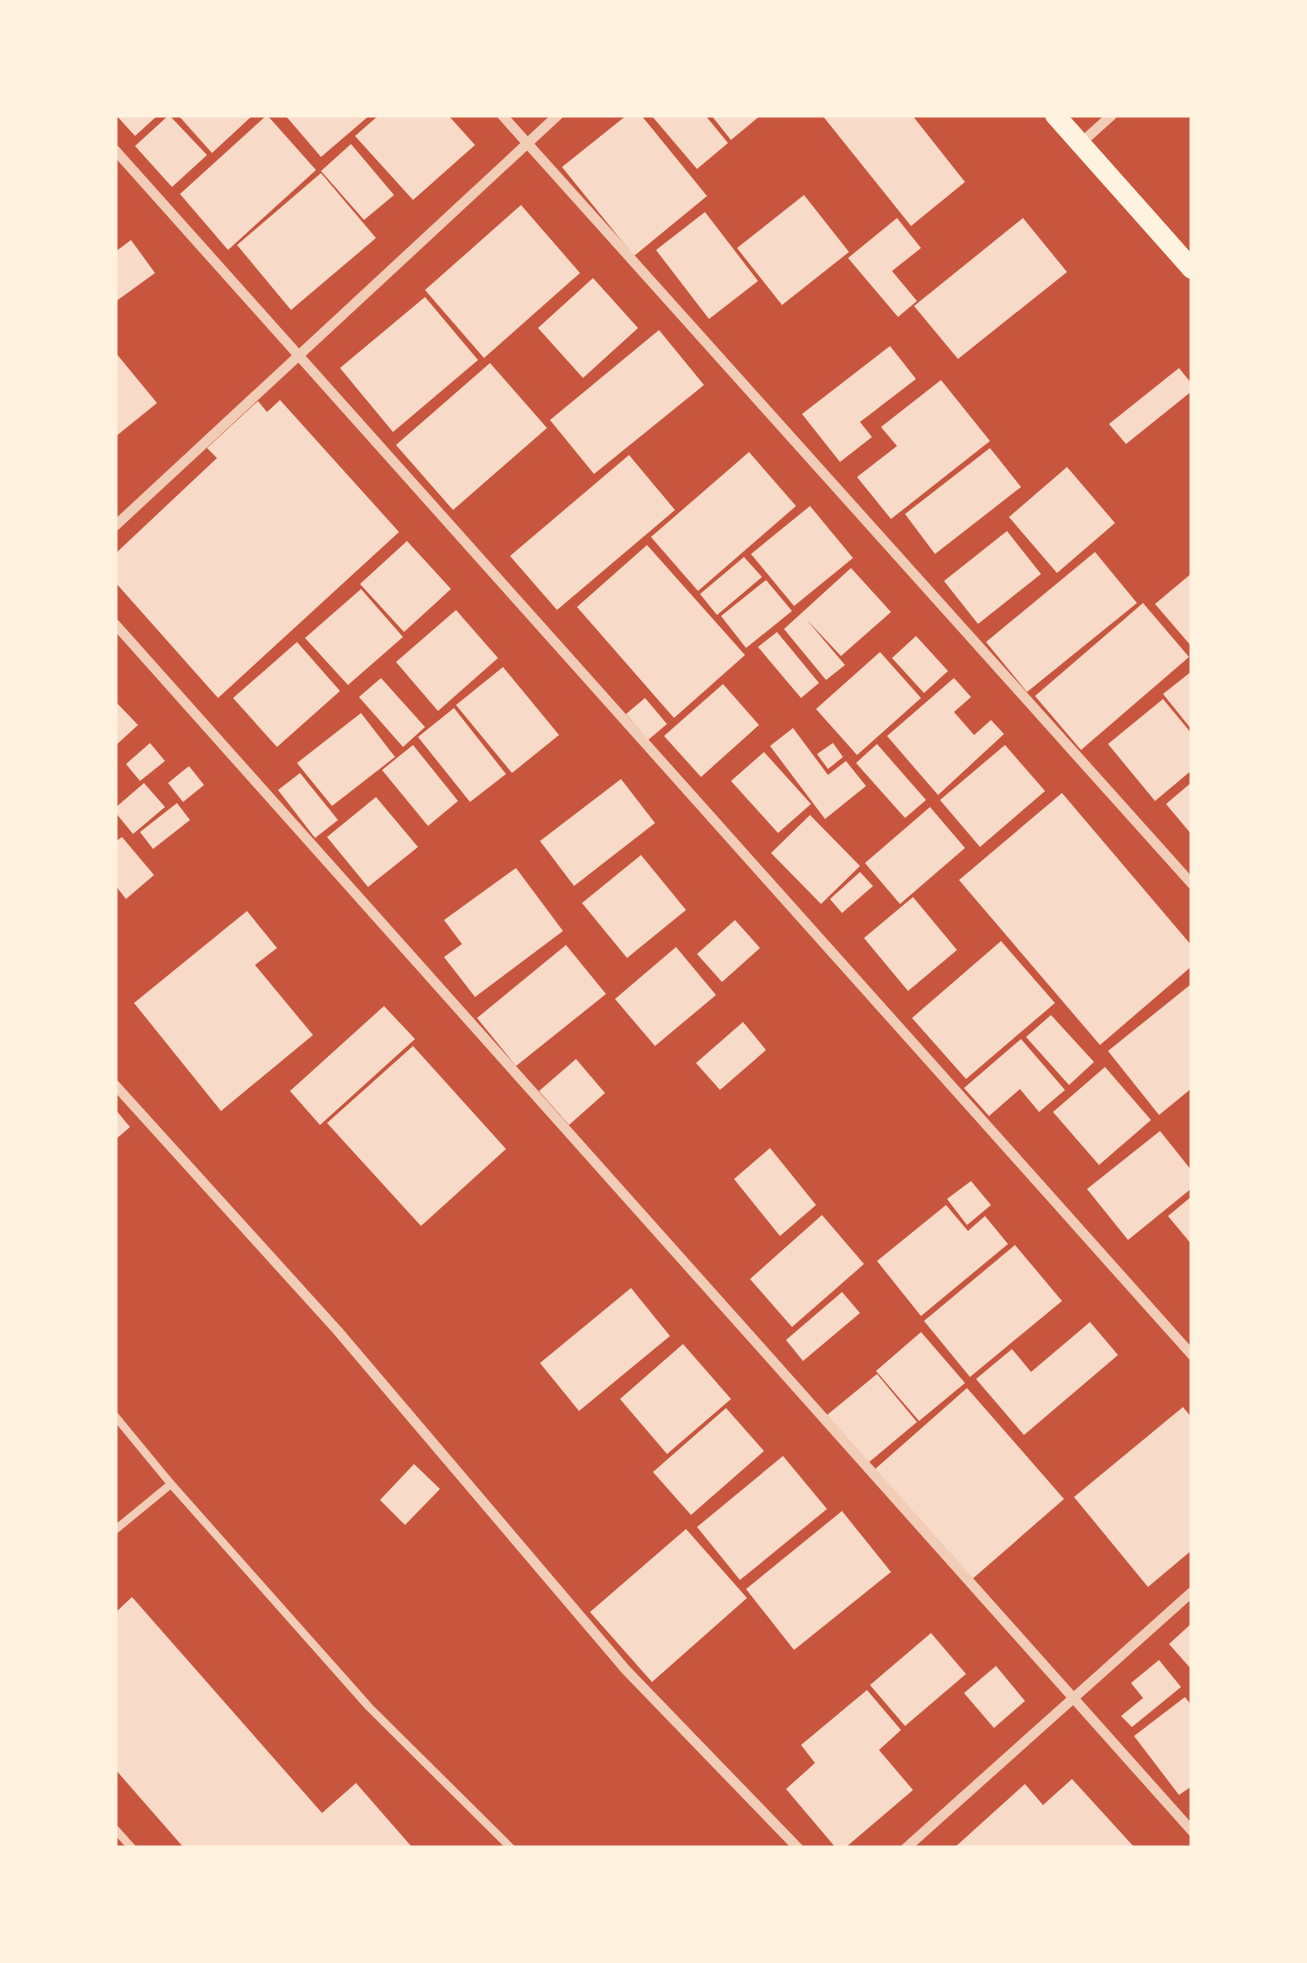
<svg xmlns="http://www.w3.org/2000/svg" width="1307" height="1963" viewBox="0 0 1307 1963" font-family="Lora,serif">
  <style>
    .building { fill: #f7dbc8 }
    .lines { fill: none; stroke-linecap: round; stroke-linejoin: round }
    .service { stroke: #f1ccb7; stroke-width: 8 }
    .minor { stroke: #f1ccb7; stroke-width: 10 }
    .secondary { stroke: #fff3e0; stroke-width: 20 }
  </style>
  <rect width="100%" height="100%" fill="#c8553d"/>
  <g class="building">
    <polygon points="116,115 158,115 135,136"/>
    <polygon points="169,115 207,155 172,187 135,146"/>
    <polygon points="178,115 253,115 212,153"/>
    <polygon points="267,115 316,170 228,250 180,194"/>
    <polygon points="285,115 370,115 321,157"/>
    <polygon points="379,115 448,115 475,145 413,200 355,136"/>
    <polygon points="627,115 641,115 707,196 634,256 562,167"/>
    <polygon points="651,115 705,115 728,143 697,169"/>
    <polygon points="711,115 761,115 731,140"/>
    <polygon points="822,115 912,115 965,182 911,226"/>
    <polygon points="351,144 394,195 364,220 321,171"/>
    <polygon points="321,173 376,238 291,310 237,245"/>
    <polygon points="804,195 849,252 782,305 737,248"/>
    <polygon points="521,205 580,273 484,358 425,290"/>
    <polygon points="705,212 758,281 709,319 656,250"/>
    <polygon points="897,218 921,248 892,271 917,301 898,317 848,258"/>
    <polygon points="1023,218 1067,272 958,359 914,306"/>
    <polygon points="131,240 155,273 115,302 115,252"/>
    <polygon points="593,278 638,328 583,378 538,328"/>
    <polygon points="425,297 478,360 393,432 340,368"/>
    <polygon points="659,330 704,385 594,474 550,420"/>
    <polygon points="890,346 916,379 860,422 872,437 840,462 802,414"/>
    <polygon points="115,352 157,403 115,437"/>
    <polygon points="490,363 547,428 453,510 396,445"/>
    <polygon points="1179,368 1192,384 1192,391 1126,444 1109,424"/>
    <polygon points="941,380 990,441 891,519 857,477 897,446 881,427"/>
    <polygon points="280,400 399,532 218,698 115,582 115,554 217,458 207,448 258,401 267,412"/>
    <polygon points="990,448 1021,487 935,554 905,514"/>
    <polygon points="749,452 796,506 698,591 651,537"/>
    <polygon points="629,455 675,510 557,610 510,556"/>
    <polygon points="1067,467 1115,523 1057,573 1009,517"/>
    <polygon points="810,506 853,558 794,606 751,554"/>
    <polygon points="1007,531 1041,574 978,624 944,581"/>
    <polygon points="407,541 451,589 404,632 360,584"/>
    <polygon points="647,545 745,655 674,718 577,607"/>
    <polygon points="1095,552 1137,603 1027,692 986,642"/>
    <polygon points="744,557 762,577 717,615 700,594"/>
    <polygon points="851,568 891,612 841,656 806,619 845,665 826,680 784,629"/>
    <polygon points="1192,573 1192,647 1155,604"/>
    <polygon points="766,580 792,611 746,648 721,616"/>
    <polygon points="361,589 403,637 348,685 305,638"/>
    <polygon points="1143,603 1189,657 1081,750 1035,696"/>
    <polygon points="456,610 498,658 438,711 396,662"/>
    <polygon points="777,632 819,683 801,698 758,647"/>
    <polygon points="916,636 948,671 924,693 892,658"/>
    <polygon points="297,642 340,691 277,747 233,698"/>
    <polygon points="880,652 921,698 857,755 816,709"/>
    <polygon points="503,667 559,735 512,773 456,705"/>
    <polygon points="1192,671 1192,730 1163,694"/>
    <polygon points="381,678 425,727 403,747 359,697"/>
    <polygon points="954,678 971,697 954,712 974,735 991,720 1004,734 938,795 887,736"/>
    <polygon points="723,684 759,725 701,777 664,736"/>
    <polygon points="645,698 667,724 648,740 626,714"/>
    <polygon points="1163,699 1192,734 1192,770 1155,801 1108,744"/>
    <polygon points="115,701 138,725 115,746"/>
    <polygon points="454,708 506,774 470,802 418,737"/>
    <polygon points="361,713 395,757 332,806 297,763"/>
    <polygon points="793,728 828,775 846,761 866,786 825,819 770,746"/>
    <polygon points="150,743 165,761 140,781 126,764"/>
    <polygon points="833,743 843,757 828,769 817,754"/>
    <polygon points="877,744 926,800 905,818 856,763"/>
    <polygon points="413,745 458,801 428,826 382,770"/>
    <polygon points="1005,745 1045,791 980,847 940,800"/>
    <polygon points="764,752 811,804 778,833 731,781"/>
    <polygon points="189,766 204,785 183,802 168,783"/>
    <polygon points="300,773 338,820 315,838 278,790"/>
    <polygon points="621,779 655,823 574,886 540,841"/>
    <polygon points="1192,782 1192,835 1166,804"/>
    <polygon points="144,783 165,807 133,834 115,812 115,808"/>
    <polygon points="1062,793 1192,946 1192,966 1100,1045 959,880"/>
    <polygon points="376,797 418,847 368,887 327,837"/>
    <polygon points="177,803 190,820 153,849 140,832"/>
    <polygon points="930,807 965,848 900,904 865,863"/>
    <polygon points="810,815 860,866 821,904 771,853"/>
    <polygon points="122,837 154,875 126,899 115,885 115,842"/>
    <polygon points="641,855 686,910 627,958 582,903"/>
    <polygon points="516,868 563,931 475,997 444,957 462,944 444,920"/>
    <polygon points="860,872 873,886 842,913 830,899"/>
    <polygon points="913,897 957,950 908,991 864,938"/>
    <polygon points="247,911 277,948 255,965 313,1035 221,1111 134,1003"/>
    <polygon points="735,920 760,948 722,982 697,954"/>
    <polygon points="1001,941 1055,1003 966,1079 912,1018"/>
    <polygon points="566,945 606,994 516,1066 477,1018"/>
    <polygon points="676,947 716,995 655,1046 615,999"/>
    <polygon points="1190,985 1192,1088 1159,1115 1108,1051"/>
    <polygon points="384,1006 415,1039 320,1125 290,1091"/>
    <polygon points="1051,1015 1094,1062 1069,1085 1026,1037"/>
    <polygon points="743,1022 766,1050 720,1090 696,1063"/>
    <polygon points="1021,1039 1065,1090 1039,1112 1020,1089 989,1116 964,1088"/>
    <polygon points="413,1046 506,1149 421,1226 327,1123"/>
    <polygon points="576,1059 605,1093 569,1125 539,1091"/>
    <polygon points="1105,1067 1151,1120 1099,1165 1053,1112"/>
    <polygon points="115,1109 130,1127 115,1140"/>
    <polygon points="1160,1131 1192,1171 1192,1188 1128,1240 1087,1189"/>
    <polygon points="770,1148 816,1205 780,1236 734,1179"/>
    <polygon points="971,1181 991,1205 967,1225 947,1199"/>
    <polygon points="1192,1196 1192,1245 1168,1216"/>
    <polygon points="946,1205 968,1231 985,1216 1008,1244 921,1316 877,1261"/>
    <polygon points="822,1215 864,1264 792,1327 750,1279"/>
    <polygon points="1015,1245 1062,1301 970,1377 924,1321"/>
    <polygon points="631,1288 670,1336 579,1411 540,1363"/>
    <polygon points="842,1292 860,1313 803,1361 786,1340"/>
    <polygon points="1090,1322 1118,1355 1024,1435 976,1379 1012,1349 1031,1372"/>
    <polygon points="921,1332 965,1383 919,1421 876,1371"/>
    <polygon points="683,1344 731,1399 667,1454 620,1399"/>
    <polygon points="877,1374 917,1422 868,1463 827,1415"/>
    <polygon points="967,1388 1064,1499 970,1581 874,1470"/>
    <polygon points="1183,1407 1192,1418 1192,1550 1148,1587 1074,1497"/>
    <polygon points="726,1408 764,1451 691,1515 653,1472"/>
    <polygon points="783,1456 827,1509 740,1580 697,1527"/>
    <polygon points="414,1464 440,1489 405,1525 380,1500"/>
    <polygon points="842,1511 891,1572 794,1650 746,1589"/>
    <polygon points="686,1529 747,1598 652,1682 590,1612"/>
    <polygon points="132,1597 322,1813 356,1783 411,1846 184,1848 115,1769 115,1613"/>
    <polygon points="1192,1623 1192,1670 1169,1644"/>
    <polygon points="931,1633 966,1674 905,1726 870,1685"/>
    <polygon points="1159,1660 1181,1687 1132,1727 1121,1716 1143,1698 1131,1683"/>
    <polygon points="996,1666 1025,1701 994,1728 964,1693"/>
    <polygon points="867,1690 901,1730 879,1750 913,1790 845,1848 836,1848 786,1789 815,1763 801,1745"/>
    <polygon points="1185,1697 1192,1706 1192,1786 1179,1795 1134,1736"/>
    <polygon points="1072,1779 1135,1848 954,1848 1025,1784 1043,1805"/>
  </g>
  <g class="lines">
    <g class="service">
      <polyline points="115,1416 171,1484 369,1707 511,1848"/>
      <polyline points="115,1530 171,1484"/>
      <polyline points="115,1829 132,1848"/>
    </g>
    <g class="minor">
      <polyline points="502,115 1192,884"/>
      <polyline points="1081,143 1112,115"/>
      <polyline points="115,150 1192,1355"/>
      <polyline points="115,526 558,115"/>
      <polyline points="115,624 1192,1831"/>
      <polyline points="115,1085 337,1330 626,1670 798,1848"/>
      <polyline points="906,1848 1192,1592"/>
    </g>
    <polyline class="secondary" points="1055,115 1192,269"/>
  </g>
  <rect width="1307" height="1963" fill="none" stroke="#fff3e0" stroke-width="235"/>
</svg>
